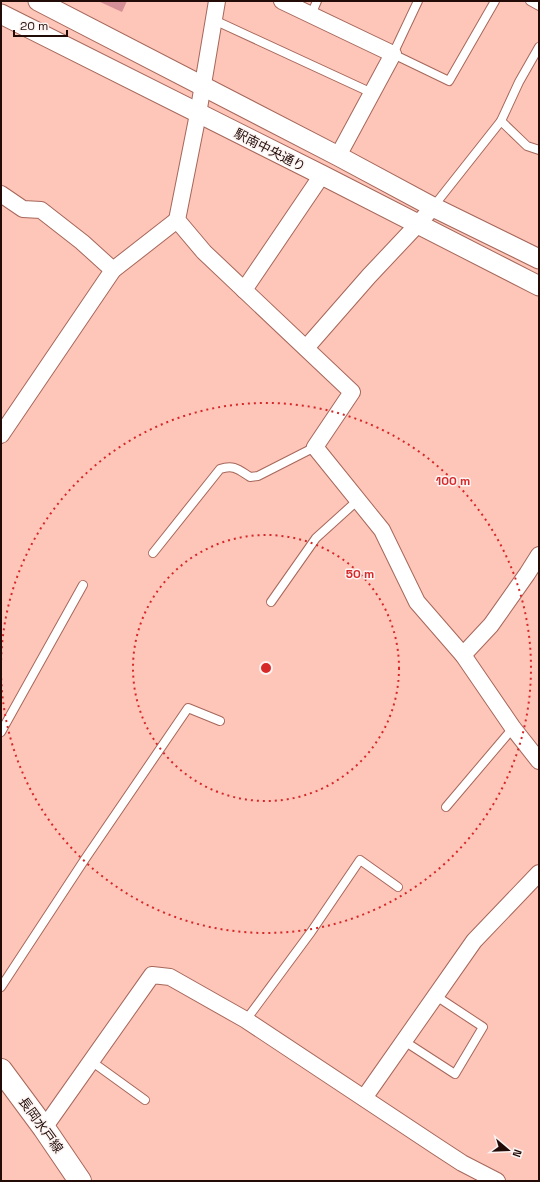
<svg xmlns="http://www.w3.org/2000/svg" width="540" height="1182" viewBox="0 0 540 1182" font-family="'Space Grotesk','Noto Sans JP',sans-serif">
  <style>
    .building { fill: #d69097 }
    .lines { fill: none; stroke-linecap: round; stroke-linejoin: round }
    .service-casing { stroke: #a6675a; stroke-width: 10 }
    .minor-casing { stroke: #a6675a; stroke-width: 18 }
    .tertiary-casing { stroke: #a6675a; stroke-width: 21 }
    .secondary-casing { stroke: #a6675a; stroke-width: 24 }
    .service { stroke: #fff; stroke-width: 8 }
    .minor { stroke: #fff; stroke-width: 16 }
    .tertiary { stroke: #fff; stroke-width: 19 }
    .secondary { stroke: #fff; stroke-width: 22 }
    .ring { fill: none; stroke: #d62828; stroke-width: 2; stroke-dasharray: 2 4 }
    .labels { text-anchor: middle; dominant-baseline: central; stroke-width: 3; stroke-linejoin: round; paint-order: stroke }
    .street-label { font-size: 13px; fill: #230b07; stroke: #fbf4f2 }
    .centre { fill: #d62828; stroke: #fbf4f2; stroke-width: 2 }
    .ring-label { font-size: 12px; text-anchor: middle; font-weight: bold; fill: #d62828; stroke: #fbf4f2; stroke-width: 3; stroke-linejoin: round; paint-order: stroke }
  </style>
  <rect width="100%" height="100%" fill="#fec5b9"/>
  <polygon class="building" points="98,1 127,1 122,12"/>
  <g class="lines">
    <g class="service-casing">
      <g id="service">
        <polyline points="418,1 393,54 449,81 495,1"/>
        <polyline points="530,1 539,6"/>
        <polyline points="311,15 317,1"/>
        <polyline points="214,20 372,93"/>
        <polyline points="501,121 527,146 539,150"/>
        <polyline points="433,207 501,121 519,82 539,47"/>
        <path d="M153,553L220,469C234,464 239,470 250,477L258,476L315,447"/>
        <polyline points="271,602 316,538 358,500"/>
        <polyline points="1,732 83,585"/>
        <polyline points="446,807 513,728"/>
        <polyline points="1,987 85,859 188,708 220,721"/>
        <polyline points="246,1020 311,932 360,860 398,887"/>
        <polyline points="404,1041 455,1074 483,1027 436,996"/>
        <polyline points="91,1061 145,1100"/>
      </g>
    </g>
    <g class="minor-casing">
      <g id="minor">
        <polyline points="217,1 198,114 177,220 204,252 352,392 315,447 382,530 417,602 463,655 513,728 539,761"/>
        <polyline points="282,1 393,54 338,156"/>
        <polyline points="1,194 23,209 41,210 82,242 113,270"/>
        <polyline points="244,290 322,175"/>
        <polyline points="306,348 369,276 418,224 433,207"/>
        <polyline points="1,435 113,270 177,220"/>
        <polyline points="463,655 491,625 527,574 539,555"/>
        <polyline points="364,1098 474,941 539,873"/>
        <polyline points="44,1128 152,975 170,977 246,1020 436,1146 462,1163 497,1181"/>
      </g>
    </g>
    <g class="tertiary-casing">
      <g id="tertiary">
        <polyline points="38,1 338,156 433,207 539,259"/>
        <polyline points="1,14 322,175 539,286"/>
      </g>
    </g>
    <g class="secondary-casing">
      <polyline id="secondary" points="1,1070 44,1128 80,1181"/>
    </g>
    <use href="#service" class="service"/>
    <use href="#minor" class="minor"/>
    <use href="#tertiary" class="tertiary"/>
    <use href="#secondary" class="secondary"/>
  </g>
  <g class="ring">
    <circle cx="266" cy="668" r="133"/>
    <path d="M1 666A265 265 0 1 1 1 670"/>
  </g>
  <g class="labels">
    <g class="street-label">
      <text transform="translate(270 150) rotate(27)">駅南中央通り</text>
      <text transform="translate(41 1125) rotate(54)">長岡水戸線</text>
    </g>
  </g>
  <circle cx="266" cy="668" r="6" class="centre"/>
  <g class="ring-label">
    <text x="453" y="485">100 m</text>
    <text x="360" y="578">50 m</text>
  </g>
  <rect width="540" height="1182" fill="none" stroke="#230b07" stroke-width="4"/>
  <g transform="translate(508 1150) rotate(109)" stroke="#fbf4f2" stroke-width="3" paint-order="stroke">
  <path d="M0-3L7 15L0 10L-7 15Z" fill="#230b07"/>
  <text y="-6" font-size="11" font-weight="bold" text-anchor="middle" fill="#230b07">N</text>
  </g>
  <path d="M14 30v6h53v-6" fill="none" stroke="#230b07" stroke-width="2"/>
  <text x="20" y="30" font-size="12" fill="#230b07" stroke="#fbf4f2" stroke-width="3" paint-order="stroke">20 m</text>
</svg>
